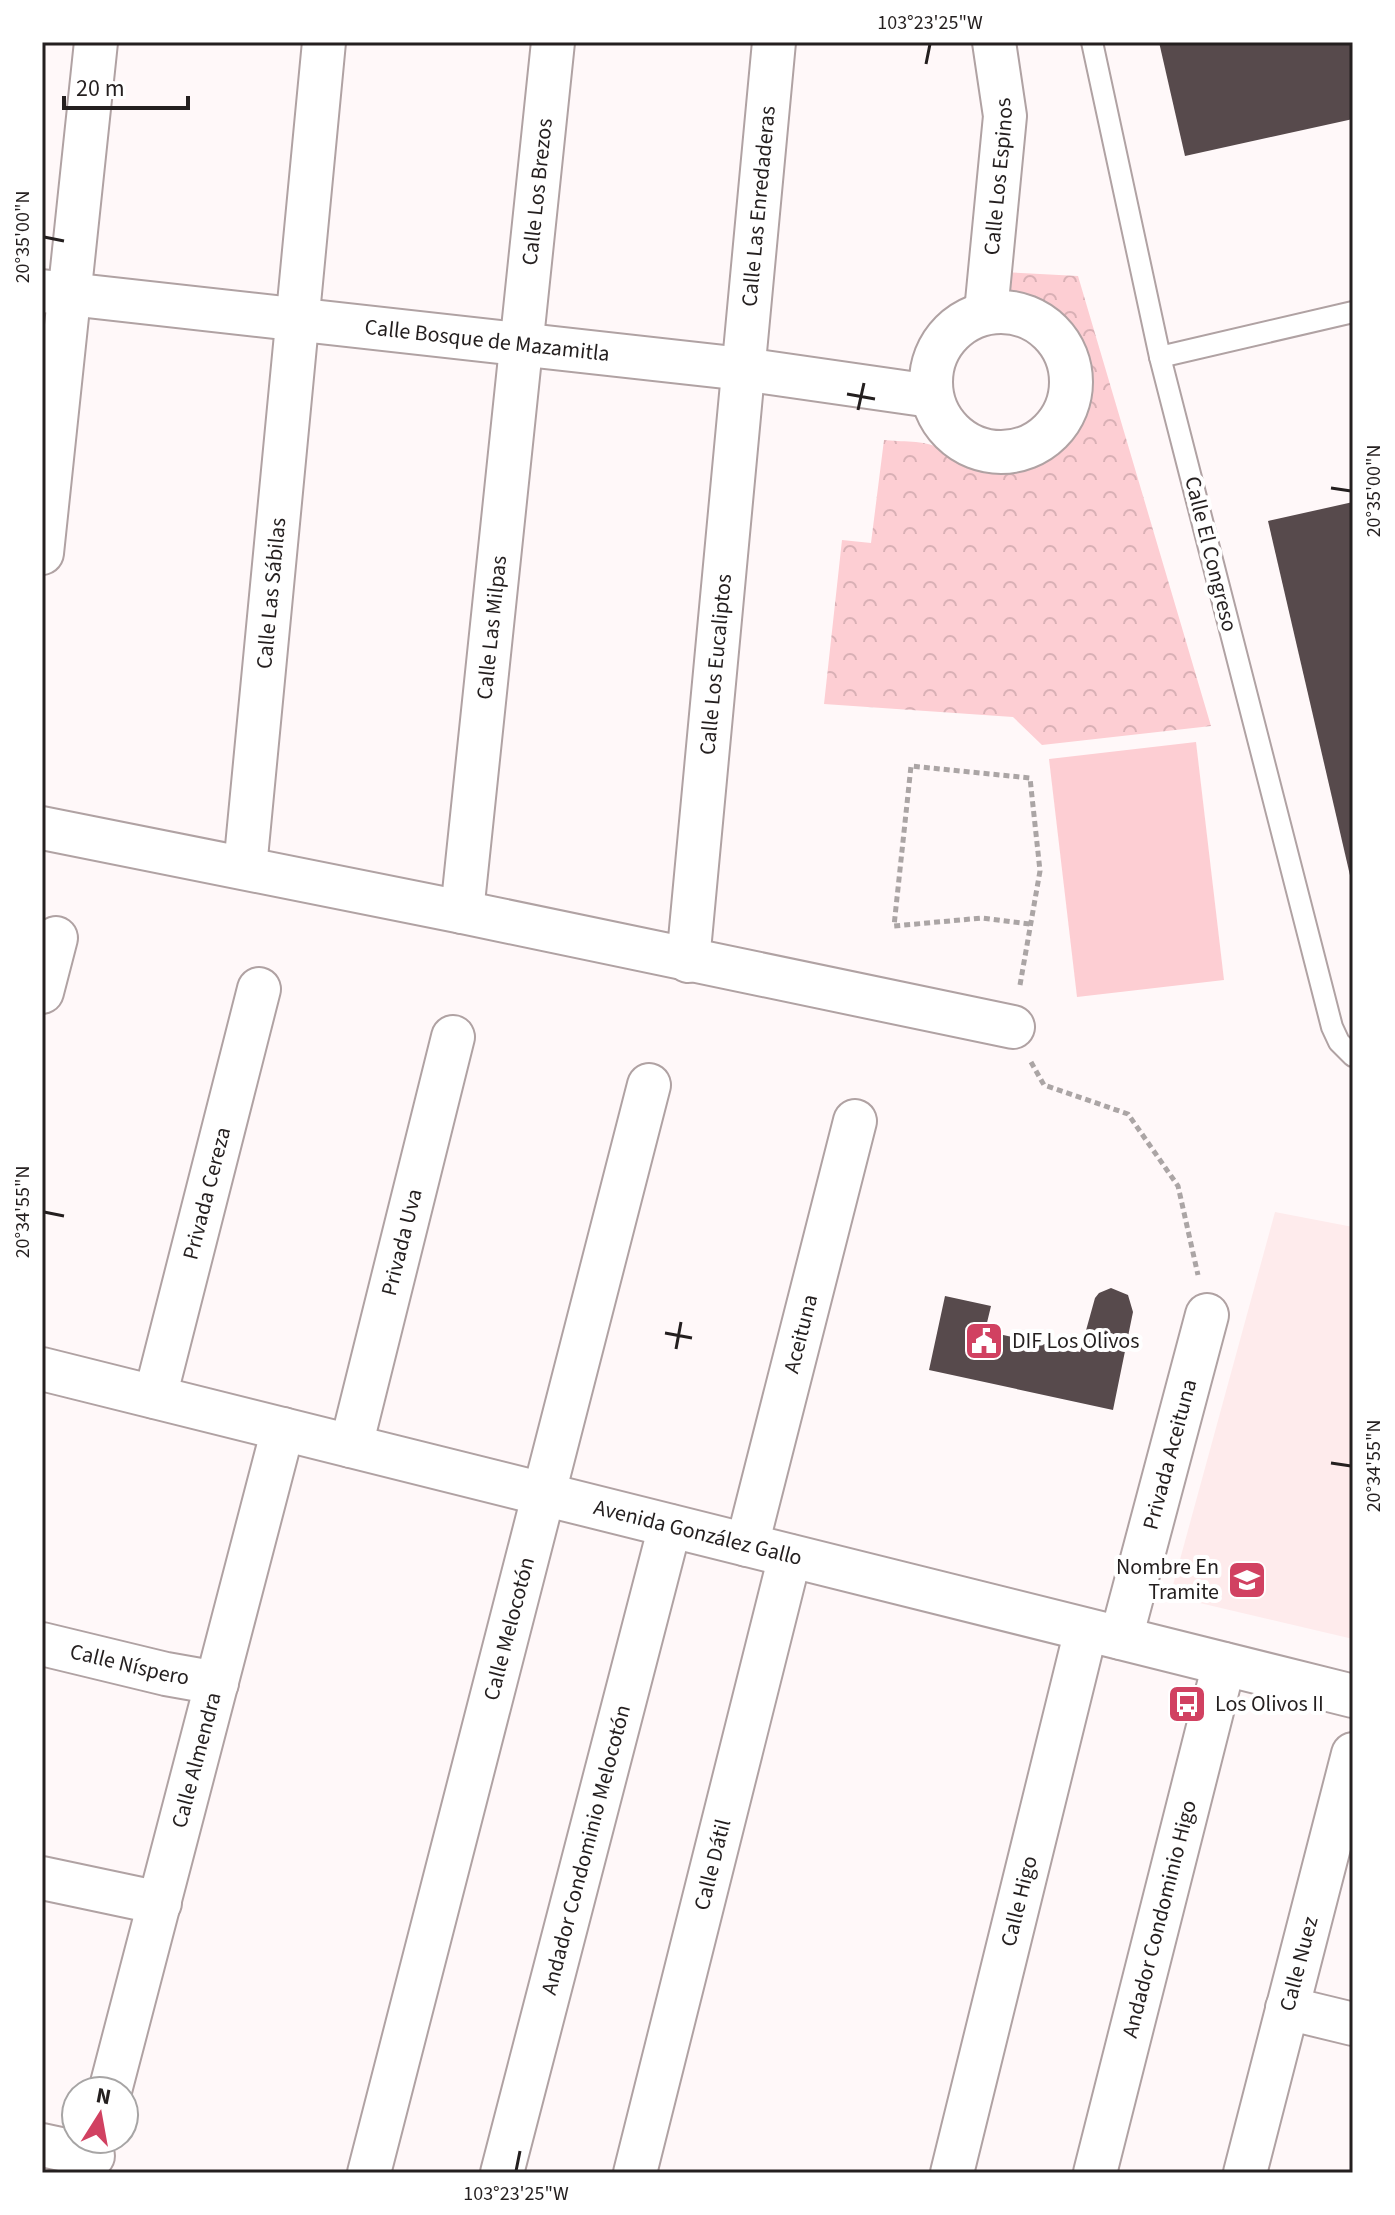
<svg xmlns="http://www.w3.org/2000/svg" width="1395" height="2215" viewBox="0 0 1395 2215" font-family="'Source Sans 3',sans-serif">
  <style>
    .built { fill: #feebec }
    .park { fill: url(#park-crowns) }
    .garden { fill: #fdced3 }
    .building { fill: #574a4c }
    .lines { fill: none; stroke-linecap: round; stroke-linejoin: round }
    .lane-casing { stroke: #b0a2a3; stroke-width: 24 }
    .street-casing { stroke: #b0a2a3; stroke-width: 46 }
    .path { stroke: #aba5a5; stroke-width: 5; stroke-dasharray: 6 4; stroke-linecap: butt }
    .lane { stroke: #fff; stroke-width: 20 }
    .street { stroke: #fff; stroke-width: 42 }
    .ticks { fill: none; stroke: #241f1f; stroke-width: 3 }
    .labels { text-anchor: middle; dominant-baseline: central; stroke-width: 8; stroke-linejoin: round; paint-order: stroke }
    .street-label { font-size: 22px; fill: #241f1f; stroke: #fff }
    .poi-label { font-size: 22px; fill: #241f1f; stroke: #fff; text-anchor: start }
    .neatline { fill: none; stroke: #241f1f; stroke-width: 3 }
    .ticks-label { font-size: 20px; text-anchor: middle; fill: #241f1f }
  </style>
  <defs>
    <pattern id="park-crowns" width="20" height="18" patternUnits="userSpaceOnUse" patternTransform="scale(2)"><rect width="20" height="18" fill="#fdced3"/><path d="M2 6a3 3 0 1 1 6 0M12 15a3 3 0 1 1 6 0" fill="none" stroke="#d9b0b5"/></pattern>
  </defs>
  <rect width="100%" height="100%" fill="#fff8f9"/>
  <polygon class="built" points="1275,1212 1353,1227 1353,1639 1170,1596"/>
  <path class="park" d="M1002,272L1078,276L1211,726L1042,745L1013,717L824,704L842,540L871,543L884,440C900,442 925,440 939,448C957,458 972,470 995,471C1103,474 1126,312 1000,295Z"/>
  <polygon class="garden" points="1196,742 1224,980 1077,997 1049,759"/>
  <g class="building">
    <polygon points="1159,42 1353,42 1353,119 1185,156"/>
    <polygon points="1353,502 1353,884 1352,884 1268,521"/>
    <polygon points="1111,1288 1128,1295 1133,1312 1113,1410 929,1370 945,1296 991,1306 985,1331 1080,1352 1095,1298 1099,1293"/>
  </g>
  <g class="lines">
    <g class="lane-casing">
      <g id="lane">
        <polyline points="1092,42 1160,357 1332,1027 1339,1042 1353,1056"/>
        <polyline points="1160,357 1353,312"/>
      </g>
    </g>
    <g class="street-casing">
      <g id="street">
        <path id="s1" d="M42,291L743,369L931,396"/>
        <circle cx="1001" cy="382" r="70"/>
        <path id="s2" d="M986,312L1005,116L994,42"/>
        <polyline points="42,553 96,42"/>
        <polyline points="42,828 462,912 1013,1027"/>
        <path id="s3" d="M245,868L324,42"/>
        <path id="s4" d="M462,912L553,42"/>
        <path id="s5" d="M688,961L774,42"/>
        <polyline points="42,992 56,938"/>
        <path id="s6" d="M42,1369L1353,1696"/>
        <path id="s7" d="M155,1397L259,989"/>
        <path id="s8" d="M351,1446L453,1037"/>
        <path id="s9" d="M747,1545L855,1121"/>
        <path id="s10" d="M1121,1638L1207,1315"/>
        <path id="s11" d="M42,1644L166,1674L217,1683"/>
        <polyline points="42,1878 160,1903"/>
        <polyline points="1287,2008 1353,2024"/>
        <path id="s12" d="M110,2091L283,1429"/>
        <polyline points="42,2145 93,2156"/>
        <path id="s13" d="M369,2173L649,1085"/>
        <path id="s14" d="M502,2173L670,1526"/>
        <path id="s15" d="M635,2173L790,1556"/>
        <path id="s16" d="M952,2173L1086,1630"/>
        <path id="s17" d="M1095,2173L1224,1664"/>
        <path id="s18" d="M1245,2173L1353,1754"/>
      </g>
    </g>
    <g class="path">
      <polyline points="1020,985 1040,871 1030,778 911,766 894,926 982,918 1030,924"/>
      <polyline points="1031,1062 1044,1085 1128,1114 1178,1186 1198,1275"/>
    </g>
    <use href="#lane" class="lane"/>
    <use href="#street" class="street"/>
  </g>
  <path class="ticks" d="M926,64L930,44M44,237L64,241M847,394L875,399M858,410L864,383M1331,488L1351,491M44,1212L64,1216M665,1333L692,1338M676,1349L681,1322M1331,1463L1351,1466M516,2171L520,2151"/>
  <defs>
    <g id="civic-square" transform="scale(2)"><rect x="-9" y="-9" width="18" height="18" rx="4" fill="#d14161" stroke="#fff"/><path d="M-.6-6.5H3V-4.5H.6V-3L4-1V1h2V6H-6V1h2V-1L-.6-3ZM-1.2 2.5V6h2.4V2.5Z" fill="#fff"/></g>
    <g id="school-square" transform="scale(2)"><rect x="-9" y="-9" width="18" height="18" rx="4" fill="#d14161" stroke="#fff"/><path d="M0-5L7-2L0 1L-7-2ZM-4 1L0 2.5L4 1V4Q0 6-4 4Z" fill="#fff"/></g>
    <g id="bus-square" transform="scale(2)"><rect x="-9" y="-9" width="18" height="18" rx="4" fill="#d14161" stroke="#fff"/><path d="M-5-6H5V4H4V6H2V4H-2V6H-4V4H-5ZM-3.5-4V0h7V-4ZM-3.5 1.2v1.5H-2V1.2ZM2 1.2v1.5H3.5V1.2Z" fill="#fff"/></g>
  </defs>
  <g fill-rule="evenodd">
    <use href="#civic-square" x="984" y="1341"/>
    <use href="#school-square" x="1247" y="1580"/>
    <use href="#bus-square" x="1187" y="1704"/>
  </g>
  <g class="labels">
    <g class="street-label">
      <text stroke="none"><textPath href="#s2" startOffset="136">Calle Los Espinos</textPath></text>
      <text stroke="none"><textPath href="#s4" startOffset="724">Calle Los Brezos</textPath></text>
      <text stroke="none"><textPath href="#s5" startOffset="758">Calle Las Enredaderas</textPath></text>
      <text stroke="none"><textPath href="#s1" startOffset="448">Calle Bosque de Mazamitla</textPath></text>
      <text transform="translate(1211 554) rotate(76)">Calle El Congreso</text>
      <text stroke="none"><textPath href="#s3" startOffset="276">Calle Las Sábilas</textPath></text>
      <text stroke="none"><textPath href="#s4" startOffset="286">Calle Las Milpas</textPath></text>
      <text stroke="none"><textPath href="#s5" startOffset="298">Calle Los Eucaliptos</textPath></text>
      <text stroke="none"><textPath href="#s7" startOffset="210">Privada Cereza</textPath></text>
      <text stroke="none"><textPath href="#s8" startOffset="210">Privada Uva</textPath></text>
      <text stroke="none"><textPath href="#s9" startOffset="218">Aceituna</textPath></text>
      <text stroke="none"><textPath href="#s10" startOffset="190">Privada Aceituna</textPath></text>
      <text stroke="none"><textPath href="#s6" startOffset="676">Avenida González Gallo</textPath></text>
      <text stroke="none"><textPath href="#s13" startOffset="562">Calle Melocotón</textPath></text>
      <text stroke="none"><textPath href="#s11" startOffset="90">Calle Níspero</textPath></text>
      <text stroke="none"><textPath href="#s12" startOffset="342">Calle Almendra</textPath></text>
      <text stroke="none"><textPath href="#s14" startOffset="334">Andador Condominio Melocotón</textPath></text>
      <text stroke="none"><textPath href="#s15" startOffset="318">Calle Dátil</textPath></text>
      <text stroke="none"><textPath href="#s16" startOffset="280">Calle Higo</textPath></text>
      <text stroke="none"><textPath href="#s17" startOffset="262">Andador Condominio Higo</textPath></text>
      <text stroke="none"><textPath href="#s18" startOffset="216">Calle Nuez</textPath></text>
    </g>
    <g class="poi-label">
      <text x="1012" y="1341">DIF Los Olivos</text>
      <text x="1219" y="1567" text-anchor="end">Nombre En<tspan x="1219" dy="25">Tramite</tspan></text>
      <text x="1215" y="1704">Los Olivos II</text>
    </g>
  </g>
  <rect width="1395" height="2215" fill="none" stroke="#ffffff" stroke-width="88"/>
  <g transform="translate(100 2115) rotate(11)"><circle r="38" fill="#ffffff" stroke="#a7a5a5" stroke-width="2"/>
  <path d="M0-6L14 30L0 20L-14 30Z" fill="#d14161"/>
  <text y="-12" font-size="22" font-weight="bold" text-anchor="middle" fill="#241f1f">N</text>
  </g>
  <path d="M64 96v12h124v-12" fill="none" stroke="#241f1f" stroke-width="4"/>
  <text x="76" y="96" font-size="24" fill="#241f1f" stroke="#ffffff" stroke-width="6" paint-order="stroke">20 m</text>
  <rect x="44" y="44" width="1307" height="2127" class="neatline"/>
  <g class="ticks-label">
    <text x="930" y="29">103°23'25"W</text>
    <text transform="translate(22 237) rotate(-90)" y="7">20°35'00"N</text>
    <text transform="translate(1373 491) rotate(-90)" y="7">20°35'00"N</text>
    <text transform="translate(22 1212) rotate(-90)" y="7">20°34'55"N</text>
    <text transform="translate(1373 1466) rotate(-90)" y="7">20°34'55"N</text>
    <text x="516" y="2200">103°23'25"W</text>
  </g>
</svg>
